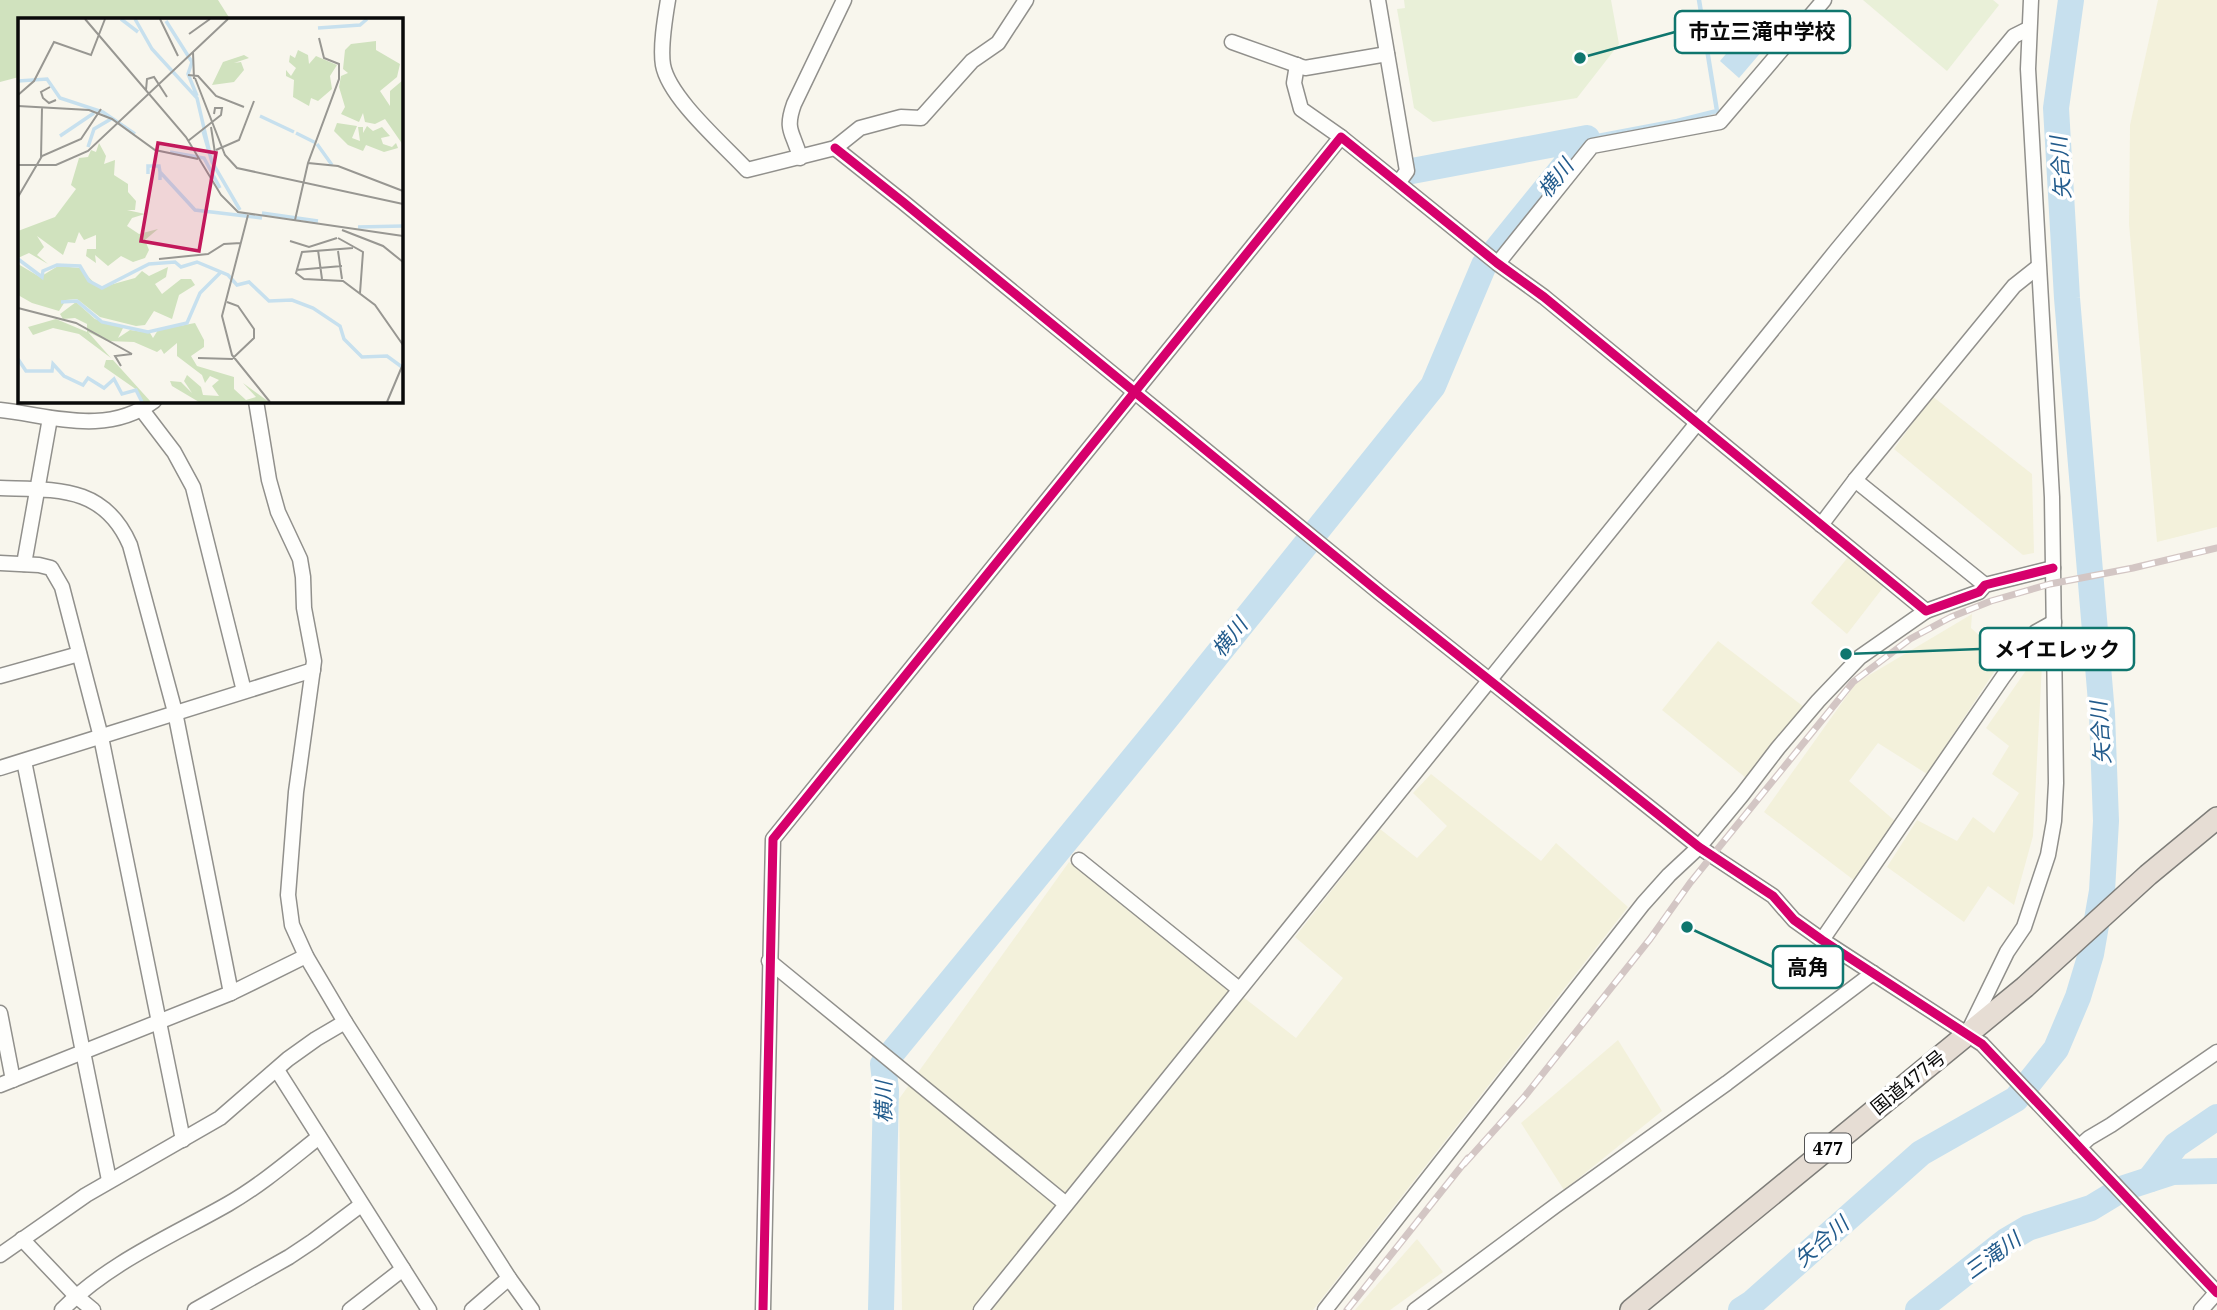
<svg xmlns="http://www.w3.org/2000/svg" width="2217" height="1310" viewBox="0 0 2217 1310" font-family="'Noto Serif','Noto Sans JP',serif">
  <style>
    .farmland { fill: #f3f1db }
    .forest { fill: #d0e2be }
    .pitch { fill: #e9f0d8 }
    .water { fill: #c7e0ee }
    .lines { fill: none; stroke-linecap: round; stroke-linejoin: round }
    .stream { stroke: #c7e0ee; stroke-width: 4.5 }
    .river { stroke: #c7e0ee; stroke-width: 26 }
    .minor-casing { stroke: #91908c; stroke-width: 17 }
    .highway-casing { stroke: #7e7d79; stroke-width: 24 }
    .minor { stroke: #fefefc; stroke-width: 14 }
    .highway { stroke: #e6ddd4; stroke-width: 21 }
    .rail-casing { stroke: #d3c6c4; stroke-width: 7 }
    .rail { stroke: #fff; stroke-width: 4.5; stroke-dasharray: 13; stroke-linecap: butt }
    .cycleway-casing { stroke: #fff; stroke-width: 13 }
    .cycleway { stroke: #d6006c; stroke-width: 9 }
    .labels { text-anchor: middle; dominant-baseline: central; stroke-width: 7; stroke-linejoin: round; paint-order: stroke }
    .shield { fill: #fff; stroke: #535353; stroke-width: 2 }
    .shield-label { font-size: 18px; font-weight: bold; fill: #090909 }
    .street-label { font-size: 19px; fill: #090909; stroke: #fff }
    .water-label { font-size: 21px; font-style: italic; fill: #225b8c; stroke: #fff }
    .inset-river { fill: none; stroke: #c7e0ee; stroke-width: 3.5 }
    .inset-road { fill: none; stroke: #989792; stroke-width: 2 }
    .view { fill: #c2185b; fill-opacity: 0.15; stroke: #c2185b; stroke-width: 3.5 }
    .inset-edge { fill: none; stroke: #090909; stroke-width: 3.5 }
    .leader { fill: none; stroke: #0f766e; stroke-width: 2.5 }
    .callout-dot { fill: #0f766e; stroke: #fff; stroke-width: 2.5 }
    .callout { fill: #fff; stroke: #0f766e; stroke-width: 2.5 }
    .callout-label { font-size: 21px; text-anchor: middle; font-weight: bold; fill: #090909 }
  </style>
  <rect width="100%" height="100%" fill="#f8f6ed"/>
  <g class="farmland">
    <polygon points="2158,0 2217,0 2217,527 2157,542 2129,224 2130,125"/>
    <polygon points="1932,396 2032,474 2034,553 2023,555 1894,449"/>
    <polygon points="1849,556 1885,585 1847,634 1811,603"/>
    <polygon points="1972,614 1971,628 2004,657 1927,774 1878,743 1849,781 1895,821 1855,881 1764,812 1856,683"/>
    <polygon points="1718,641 1804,707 1746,778 1662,710"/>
    <polygon points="2043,646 2033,836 2014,905 1988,886 1964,922 1887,867 1917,820 1957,841 1973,817 1994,833 2019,793 1992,774 2009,746 1986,728"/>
    <polygon points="1431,774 1541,861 1556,843 1628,907 1313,1310 902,1310 899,1099 1069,862 1296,1038 1343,978 1295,937 1380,829 1417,858 1447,826 1413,793"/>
    <polygon points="1618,1040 1662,1111 1564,1190 1521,1123"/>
    <polygon points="1417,1239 1443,1272 1390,1310 1355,1310"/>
  </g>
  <polygon class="forest" points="0,0 218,0 230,19 19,19 19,77 0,82"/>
  <g class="pitch">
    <polygon points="1404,0 1611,0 1619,44 1577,98 1433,122 1414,108 1397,9 1405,8"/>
    <polygon points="1863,0 1993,0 1999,5 1947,71"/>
  </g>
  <polygon class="water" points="1754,21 1774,37 1739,78 1720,61"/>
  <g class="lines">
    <polyline class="stream" points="1587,138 1677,121 1717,111 1699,0"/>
    <g class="river">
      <polyline points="2150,1179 2176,1145 2217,1117"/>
      <polyline points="881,1310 886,1090 883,1064 1164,721 1433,386 1484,265 1587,138 1412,171"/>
      <polyline points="1741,1310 1752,1303 1921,1153 2016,1099 2056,1049 2078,997 2091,954 2102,891 2106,821 2102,714 2067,298 2056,108 2071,0"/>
      <polyline points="1918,1310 2006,1241 2028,1228 2091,1208 2124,1188 2173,1172 2217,1171"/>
    </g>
    <g class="minor-casing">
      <g id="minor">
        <path d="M668,0C665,18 660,47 663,65C669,98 723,144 747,170L835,148L860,128L901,117L921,118L972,61L998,43L1026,0"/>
        <polyline points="1378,0 1407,171 1399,182"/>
        <polyline points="1232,42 1305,68 1387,54"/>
        <polyline points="1297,65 1294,83 1301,109 1341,137"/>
        <polyline points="835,148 903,202 1380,593 1699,847 1773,896 1794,920 1822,940 1982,1044 2217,1293"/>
        <path d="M800,158C794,132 784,132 794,104L844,0"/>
        <polyline points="1498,263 1592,146 1720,122 1824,0"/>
        <polyline points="256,401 269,480 278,512 300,559 303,577 304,608 314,661 296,792 288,895 292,925 306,956 345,1022 509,1278 532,1310"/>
        <path d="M0,410C53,416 107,436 154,401"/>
        <polyline points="142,410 174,452 193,487 244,691"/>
        <polyline points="1855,480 1985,585"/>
        <path d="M0,488C56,490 104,485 130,545L175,712L231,993L0,1085"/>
        <polyline points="1821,525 1855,480 2014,286 2038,267"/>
        <polyline points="0,563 39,565 51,568 62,587 101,737 183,1140"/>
        <polyline points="24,564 50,418"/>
        <polyline points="0,676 79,654"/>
        <polyline points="24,761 109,1180"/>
        <polyline points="0,768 313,670"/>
        <polyline points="1079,860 1239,989"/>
        <polyline points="1822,940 2003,677 2036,632 2054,622"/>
        <polyline points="769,961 1066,1204"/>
        <polyline points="231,993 306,956"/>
        <polyline points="0,1013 13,1080"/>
        <polyline points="1969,1030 2007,952 2024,927 2048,855 2054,821 2056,783 2052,497 2028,69 2031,0"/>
        <polyline points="277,1070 429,1310"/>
        <polyline points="2079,1147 2089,1138 2111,1125 2217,1052"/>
        <polyline points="22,1239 76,1296 93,1310"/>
        <polyline points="0,1255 86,1195 220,1118 288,1059 316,1039 345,1022"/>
        <path d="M62,1310C108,1263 172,1236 228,1204C261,1185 290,1160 319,1137"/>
        <polyline points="195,1310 289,1257 313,1241 361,1205"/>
        <polyline points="350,1310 403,1269"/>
        <polyline points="472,1310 509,1278"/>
        <polyline points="763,1310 773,839 1341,137 1497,263 1544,297 1926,611 1979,592 1985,585 2053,568"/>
        <polyline points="981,1310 1836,251 2014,36 2028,29"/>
        <polyline points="1325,1310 1643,904 1669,875 1699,847 1742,795 1778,748 1818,701 1860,657 1926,611"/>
        <polyline points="1415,1310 1555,1206 1727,1083 1873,973"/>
        <polyline points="2201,1310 2216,1293"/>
      </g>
    </g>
    <g class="highway-casing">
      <polyline id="highway" points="1631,1310 2025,987 2148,875 2217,818"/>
    </g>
    <use href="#minor" class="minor"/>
    <use href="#highway" class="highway"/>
    <g class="rail-casing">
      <g id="rail">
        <polyline points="1464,1164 1525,1096 1650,939 1690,883 1853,682 1910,639 1951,617 1991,601 2050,584 2133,568 2217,548"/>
        <polyline points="1347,1310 1468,1158"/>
      </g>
    </g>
    <use href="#rail" class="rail"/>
    <g class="cycleway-casing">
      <g id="cycleway">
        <polyline points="835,148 903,202 1380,593 1699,847 1773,896 1794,920 1822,940 1982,1044 2217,1293"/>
        <polyline points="763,1310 773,839 1341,137 1497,263 1544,297 1926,611 1979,592 1985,585 2053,568"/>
      </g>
    </g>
    <use href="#cycleway" class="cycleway"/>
  </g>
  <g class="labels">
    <rect class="shield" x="1805" y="1133.5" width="46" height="29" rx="5"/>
    <g class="shield-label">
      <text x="1828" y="1148">477</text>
    </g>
    <g class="street-label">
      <text transform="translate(1908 1082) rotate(-39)">国道477号</text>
    </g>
    <g class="water-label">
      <text transform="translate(2060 168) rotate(-94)">矢合川</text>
      <text transform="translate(1555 178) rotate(-51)">横川</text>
      <text transform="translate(1229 637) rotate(-51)">横川</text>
      <text transform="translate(2100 733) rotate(-94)">矢合川</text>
      <text transform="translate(883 1102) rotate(-90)">横川</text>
      <text transform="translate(1821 1241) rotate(-41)">矢合川</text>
      <text transform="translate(1992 1255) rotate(-36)">三滝川</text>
    </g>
  </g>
  <g transform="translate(18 18)">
    <rect width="385" height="385" fill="#f8f6ed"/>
    <path d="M358,23V32L382,46L379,59L362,73L372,88V73L385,62V127L367,101L357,106L347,104L345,95L341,104L323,96L327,89L321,69L323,58L330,55L325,51L327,32L333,26ZM280,32L290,37L291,46L298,38L319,47L312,58L314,71L300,83L293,80L291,88L275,79L276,62L268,58V52L273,58L278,50L271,44L272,37L277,40ZM226,37L231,40L216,45L223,44L226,52L216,64L194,67L205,44ZM319,105L339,108L334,120L342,123L340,109H345V115L349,108L355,113L364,109L372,118L363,120L365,126L374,129L378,125L380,130L366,134L348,127L345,133L330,127L316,113ZM81,125L88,138L86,146L97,142L96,157L110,166V174L118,183L117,192H109L127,196L114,200L109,208L121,216L140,211L127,222L131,232L127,240L115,244L103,238L90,248L77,237L78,245L68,238L69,231H78V217L66,222L61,214L57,225L50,224L45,237L19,218L26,229L19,237L30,246L11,235L0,240V213L37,199L58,171L53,167L61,140L70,139L73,132L78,134ZM0,246L22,259L40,248L62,250L81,270L117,260L124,253L131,258L150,249L148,259L137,266L144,276L163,261H173L177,267L161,277L154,301L136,293L127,307L118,308L82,299L59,281L48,282L41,293L14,285L0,277ZM58,284L77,301L105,310L100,320L112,312L132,315L135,320L140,312L177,305L186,322V329L173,338L179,348L216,359V371L228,382L238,379L225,365L251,384H181L154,368L152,363L163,364L174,375L166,363L169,357L183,369L185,377L201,378L194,368L201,362L192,358L187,365L184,357L159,338V325L146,336L143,331L139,334L116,324L89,323L70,314L93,340L61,316L35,310L15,317L10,309L38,301L69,314V306L57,300L45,301L42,296ZM88,342H95L133,384H124L119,372L86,349Z" fill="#d0e2be"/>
    <path class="inset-river" d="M103,1L120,14M117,1L134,31L179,80L192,136M148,3L174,44L170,56L179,78M300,10L342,7L349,1M0,63L29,61L42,80L85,94L117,116M242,98L276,114M185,113L194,144L222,192M278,115L298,125M42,118L76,95M299,126L314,147M70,129L76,111L93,101M152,134L186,140L202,170M130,156V148H141L142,154M142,162V154L177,192L244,200M244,195L300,203M340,209L385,208M0,241L24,259L25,253L39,247L62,248L71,263L84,270L131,246L157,244L163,249L179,244L210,257L219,267L231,264L251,283L274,282L295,290L322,308L326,321L344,339L369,338L384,349M43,284L59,283L84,304L130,314L169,305L182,275L202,255M0,341L8,353H34L35,346L46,358L65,367L70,360L86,370L96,361L104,376L118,372L124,384"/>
    <path class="inset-road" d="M67,1L168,119L203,177L220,194L385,218M142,1L160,38M171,16L192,1M175,34L176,61M170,57L180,58L198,78L226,89M177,60L207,137L219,150L385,186M32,69L23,74L25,80L31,85L38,82M128,72L129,61L136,59L149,79M0,77L16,63L36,24L73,37L87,1M0,88L71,92L94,101L137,132L180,141M193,109L197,135M170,123L203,97L204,90H197L196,96M198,132L221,122L236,83M23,140L24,90M290,145L320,148L385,173M0,147H38L70,133L210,1M0,179L24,138L63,121L83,91M230,197L204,298L214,337L252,384M277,202L290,145L321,61V46L306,40L301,20M324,212L365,228L385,244M320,220L345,234L342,275M272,223L291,229L319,220M335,230L284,234L278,255L286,261L325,263L357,287L385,327M300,232L304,261M320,233L324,261M141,241L190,236L206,226L223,225M278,252L324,248M0,290L58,305L114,336M180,340L214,341L236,320V311L220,288L209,284M103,348L97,338L114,336M369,384L385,346"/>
    <path class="view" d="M140,125L198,135L181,233L123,223Z"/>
    <rect width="385" height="385" class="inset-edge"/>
  </g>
  <path class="leader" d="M1580 58L1675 32M1846 654L1980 649M1687 927L1773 967"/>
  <g class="callout-dot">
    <circle cx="1580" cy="58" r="7"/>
    <circle cx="1846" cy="654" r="7"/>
    <circle cx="1687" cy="927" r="7"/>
  </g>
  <g class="callout">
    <rect x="1675" y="11" width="175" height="42" rx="7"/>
    <rect x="1980" y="628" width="154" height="42" rx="7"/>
    <rect x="1773" y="946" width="70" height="42" rx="7"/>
  </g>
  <g class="callout-label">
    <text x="1762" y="39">市立三滝中学校</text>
    <text x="2057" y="657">メイエレック</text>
    <text x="1808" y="975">高角</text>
  </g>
</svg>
